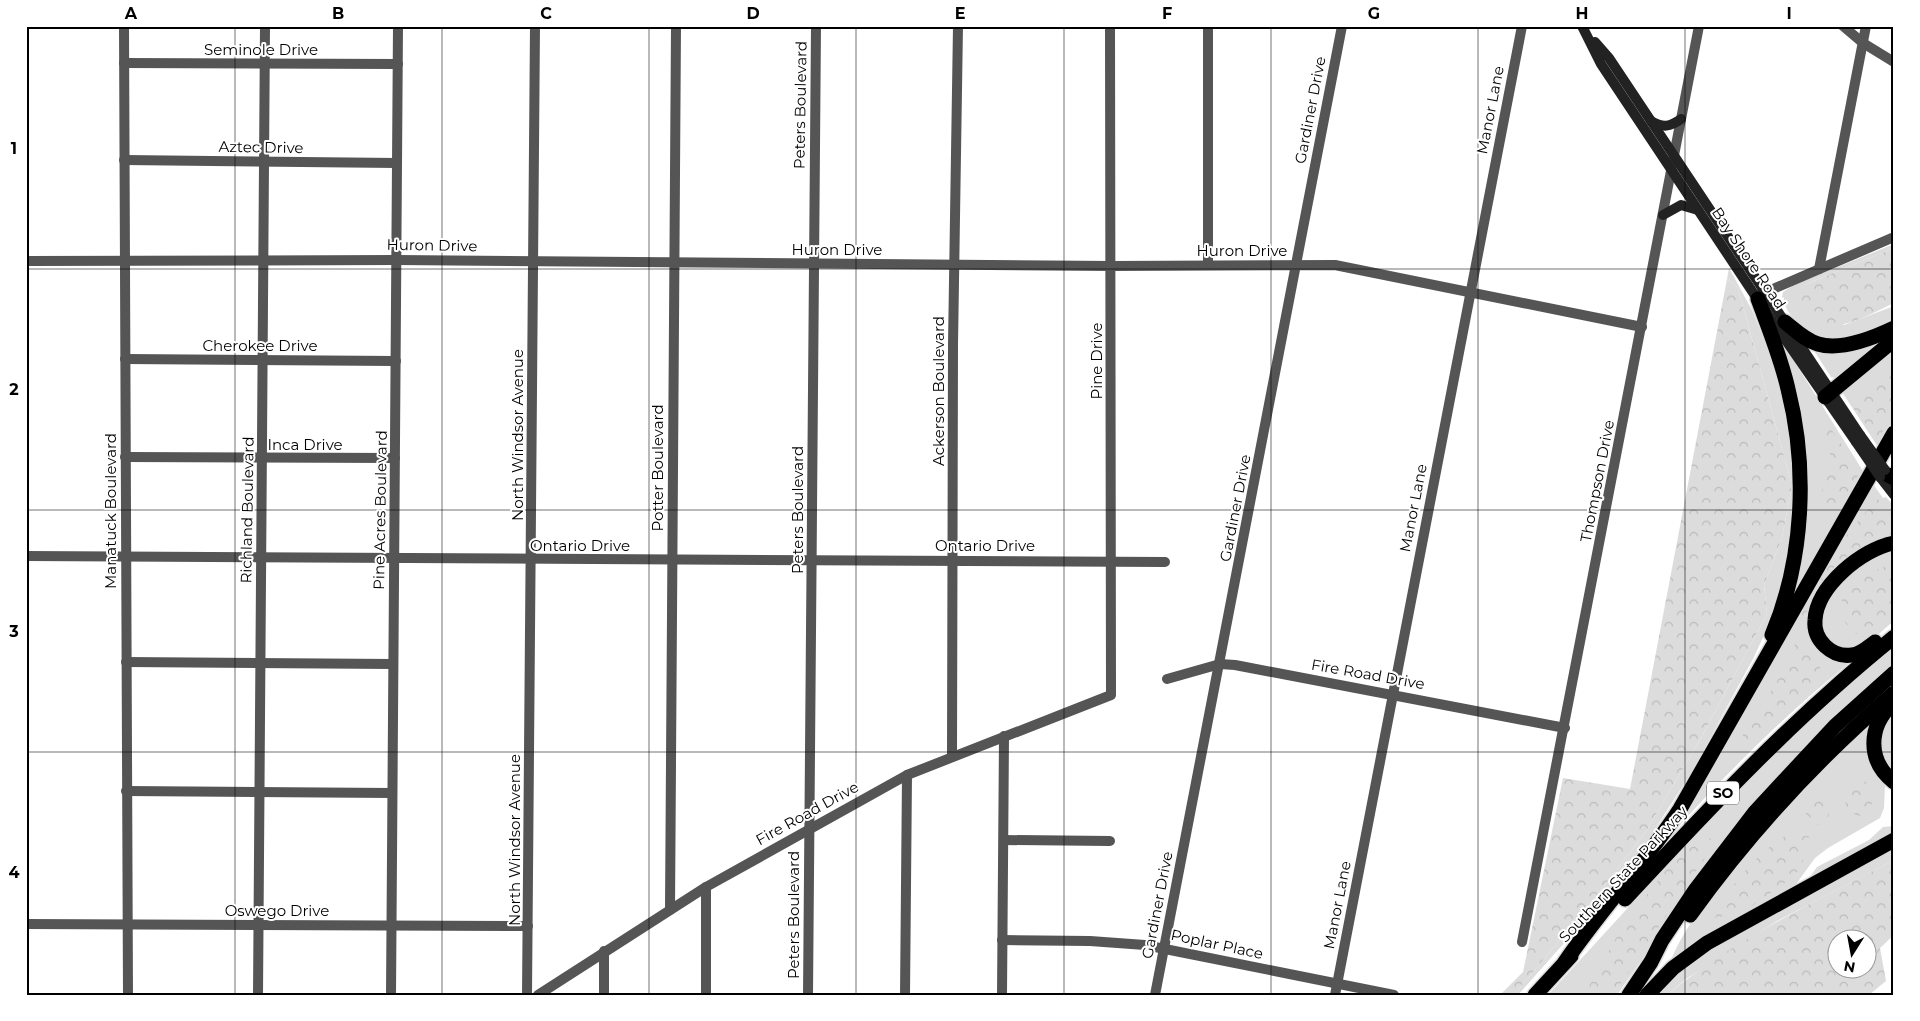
<svg xmlns="http://www.w3.org/2000/svg" width="1920" height="1021" viewBox="0 0 1920 1021" font-family="Montserrat,sans-serif">
  <style>
    .grass { fill: #dcdcdc }
    .forest { fill: url(#forest-crowns); fill-rule: evenodd }
    .lines { fill: none; stroke-linecap: round; stroke-linejoin: round }
    .motorway-casing { stroke: #dbdbdb; stroke-width: 18 }
    .minor { stroke: #555; stroke-width: 10 }
    .tertiary { stroke: #555; stroke-width: 10 }
    .secondary { stroke: #222; stroke-width: 10 }
    .motorway { stroke: #000; stroke-width: 15 }
    .secondary-bridge { stroke: #222; stroke-width: 10 }
    .grid { fill: none; stroke: #000; stroke-width: 1; stroke-opacity: 0.55 }
    .labels { text-anchor: middle; dominant-baseline: central; stroke-width: 4; stroke-linejoin: round; paint-order: stroke }
    .shield { fill: #fff; stroke: #4c4c4c; stroke-width: 1 }
    .shield-label { font-size: 14px; font-weight: bold; fill: #000 }
    .street-label { font-size: 15px; fill: #000; stroke: #fff }
    .neatline { fill: none; stroke: #000; stroke-width: 2 }
    .grid-label { font-size: 16px; text-anchor: middle; font-weight: bold; fill: #000 }
  </style>
  <defs>
    <pattern id="forest-crowns" width="20" height="18" patternUnits="userSpaceOnUse" patternTransform="scale(1.25)"><rect width="20" height="18" fill="#dcdcdc"/><path d="M2 6a3 3 0 1 1 6 0M12 15a3 3 0 1 1 6 0" fill="none" stroke="#bbb"/></pattern>
  </defs>
  <rect width="100%" height="100%" fill="#fff"/>
  <g class="grass">
    <path d="M1894,244V248L1804,285L1844,325L1894,306V323L1841,340H1818L1819,336C1805,329 1784,315 1784,298L1782,297L1783,292L1794,285Z"/>
    <polygon points="1729,268 1752,310 1787,397 1795,497 1786,567 1773,616 1753,659 1691,773 1628,871 1518,995 1514,995 1594,899 1645,833 1701,738 1767,614 1764,585 1782,538 1792,485 1738,288 1727,279"/>
    <polygon points="1892,332 1843,375 1841,373 1835,378 1831,377 1813,349"/>
    <polygon points="1778,335 1863,471 1788,605 1804,513"/>
    <polygon points="1894,345 1894,420 1878,447 1842,392"/>
    <path d="M1870,480L1883,498L1886,497L1894,506V539L1842,564L1811,631L1849,659L1848,664C1782,717 1723,777 1666,840Z"/>
    <path d="M1894,547V621C1884,629 1874,639 1863,646C1843,658 1811,636 1821,612C1825,602 1841,578 1849,570C1857,561 1882,553 1894,547Z"/>
    <polygon points="1894,645 1894,665 1837,715 1782,772 1733,829 1617,995 1548,995 1745,780 1829,699"/>
    <path d="M1894,704V773C1879,764 1876,738 1880,723C1882,717 1890,710 1894,704Z"/>
    <path d="M1871,718L1877,769L1885,786L1884,808L1880,818L1828,848L1815,858L1794,887L1670,962C1682,932 1703,905 1723,879C1769,822 1820,771 1871,718Z"/>
    <polygon points="1894,826 1894,833 1809,878 1817,867 1869,840 1883,827"/>
    <polygon points="1894,846 1894,860 1777,921 1686,979 1667,995 1652,995 1685,963"/>
  </g>
  <g class="forest">
    <path d="M1894,248V303C1860,319 1817,347 1798,296L1804,285Z"/>
    <polygon points="1727,279 1738,288 1792,485 1782,538 1764,585 1767,614 1701,738 1645,833 1594,899 1514,995 1500,995 1523,972 1563,778 1630,789"/>
    <polygon points="1894,365 1894,405 1879,440 1853,408 1853,396"/>
    <polygon points="1822,415 1860,473 1836,509 1824,506 1822,486 1832,463"/>
    <path d="M1878,499L1894,518V534C1871,537 1842,557 1827,576C1818,588 1812,604 1805,618L1801,614C1820,573 1846,531 1878,499Z"/>
    <path d="M1894,564V610L1871,627L1856,634L1843,620C1842,614 1841,606 1842,600C1846,578 1875,570 1894,564Z"/>
    <polygon points="1809,639 1823,676 1744,747 1742,738 1748,719 1767,697 1785,669 1796,642"/>
    <path d="M1859,778L1871,785L1874,799L1867,814C1857,819 1852,813 1845,806L1848,790Z"/>
    <polygon points="1824,797 1830,813 1824,822 1817,825 1804,812 1811,802"/>
    <path d="M1786,835L1809,836L1801,868L1789,880L1743,912L1715,918C1730,883 1755,857 1786,835Z"/>
    <polygon points="1715,836 1707,855 1613,995 1584,995 1623,926 1680,852"/>
    <path d="M1894,860V935L1880,948L1886,981L1869,995H1667C1735,939 1816,901 1894,860ZM1838,938H1868V968H1838Z"/>
  </g>
  <g class="lines">
    <g class="motorway-casing">
      <g id="motorway">
        <path d="M1758,299C1769,329 1781,358 1788,389C1808,468 1804,559 1772,635"/>
        <path d="M1785,322C1795,330 1805,340 1818,344C1841,351 1873,338 1894,328"/>
        <polyline points="1825,397 1894,340"/>
        <polyline points="1888,475 1894,478"/>
        <path d="M1875,642C1868,647 1861,654 1852,655C1832,658 1813,640 1815,620C1817,586 1862,549 1894,543"/>
        <path d="M1892,704C1868,727 1867,761 1894,782"/>
        <path d="M1625,899C1710,807 1796,716 1894,637"/>
        <path d="M1690,915C1749,833 1817,759 1894,693"/>
        <path d="M1565,962C1601,909 1645,863 1680,809L1894,433"/>
        <polyline points="1535,995 1571,956"/>
        <polyline points="1629,995 1651,962 1662,940 1696,889 1755,812 1835,726 1894,673"/>
        <polyline points="1647,995 1673,968 1707,943 1894,840"/>
      </g>
    </g>
    <g class="minor">
      <polyline points="1843,26 1863,43 1894,62"/>
      <polyline points="124,63 398,64"/>
      <polyline points="124,160 397,163"/>
      <polyline points="26,261 397,260 1111,266 1335,265 1642,327"/>
      <polyline points="1208,265 1208,26"/>
      <polyline points="1819,269 1866,26"/>
      <polyline points="1759,295 1894,237"/>
      <polyline points="125,359 396,361"/>
      <polyline points="125,457 395,458"/>
      <polyline points="26,556 1165,562"/>
      <polyline points="126,662 393,664"/>
      <polyline points="1167,679 1220,664 1235,665 1565,728"/>
      <polyline points="952,756 953,345 958,26"/>
      <polyline points="126,791 392,793"/>
      <polyline points="1004,840 1110,841"/>
      <polyline points="670,910 676,26"/>
      <polyline points="26,924 528,926"/>
      <polyline points="1002,940 1090,941 1145,945 1394,995"/>
      <polyline points="1522,942 1699,26"/>
      <polyline points="258,995 265,26"/>
      <polyline points="391,995 398,26"/>
      <polyline points="527,995 535,26"/>
      <polyline points="538,995 706,887 907,775 1111,695 1110,26"/>
      <polyline points="604,995 604,951"/>
      <polyline points="808,995 816,26"/>
      <polyline points="905,995 907,775"/>
      <polyline points="1002,995 1004,736"/>
      <polyline points="1155,995 1342,26"/>
      <polyline points="1335,995 1522,26"/>
    </g>
    <g class="tertiary">
      <polyline points="124,26 128,995"/>
      <polyline points="706,995 706,887"/>
    </g>
    <g class="secondary">
      <polyline points="1582,26 1601,64 1756,297 1856,442"/>
      <polyline points="1595,42 1609,58 1860,435"/>
      <path d="M1651,121C1663,128 1670,127 1681,119"/>
      <polyline points="1663,215 1681,205 1698,210"/>
      <polyline points="1880,477 1894,495"/>
    </g>
    <use href="#motorway" class="motorway"/>
    <g class="secondary-bridge">
      <polyline points="1860,435 1885,470"/>
      <polyline points="1856,442 1880,477"/>
    </g>
  </g>
  <path class="grid" d="M235,26V995M442,26V995M649,26V995M856,26V995M1064,26V995M1271,26V995M1478,26V995M1685,26V995M26,269H1894M26,510H1894M26,752H1894"/>
  <g class="labels">
    <rect class="shield" x="1707" y="781.5" width="32" height="23" rx="4"/>
    <g class="shield-label">
      <text x="1723" y="793">SO</text>
    </g>
    <g class="street-label">
      <text x="261" y="49">Seminole Drive</text>
      <text transform="translate(800 105) rotate(-89)">Peters Boulevard</text>
      <text transform="translate(1310 110) rotate(-79)">Gardiner Drive</text>
      <text transform="translate(1490 110) rotate(-79)">Manor Lane</text>
      <text transform="translate(261 147) rotate(1)">Aztec Drive</text>
      <text transform="translate(432 245) rotate(1)">Huron Drive</text>
      <text x="837" y="249">Huron Drive</text>
      <text x="1242" y="250">Huron Drive</text>
      <text transform="translate(1749 258) rotate(56)">Bay Shore Road</text>
      <text x="260" y="345">Cherokee Drive</text>
      <text transform="translate(1096 361) rotate(-90)">Pine Drive</text>
      <text transform="translate(938 391) rotate(-90)">Ackerson Boulevard</text>
      <text transform="translate(517 435) rotate(-90)">North Windsor Avenue</text>
      <text x="305" y="444">Inca Drive</text>
      <text transform="translate(657 468) rotate(-90)">Potter Boulevard</text>
      <text transform="translate(1597 481) rotate(-79)">Thompson Drive</text>
      <text transform="translate(1235 508) rotate(-79)">Gardiner Drive</text>
      <text transform="translate(1413 508) rotate(-79)">Manor Lane</text>
      <text transform="translate(247 510) rotate(-89)">Richland Boulevard</text>
      <text transform="translate(380 510) rotate(-89)">Pine Acres Boulevard</text>
      <text transform="translate(797 510) rotate(-90)">Peters Boulevard</text>
      <text transform="translate(110 511) rotate(-90)">Manatuck Boulevard</text>
      <text x="580" y="545">Ontario Drive</text>
      <text x="985" y="545">Ontario Drive</text>
      <text transform="translate(1368 674) rotate(10)">Fire Road Drive</text>
      <text transform="translate(807 813) rotate(-29)">Fire Road Drive</text>
      <text transform="translate(514 840) rotate(-90)">North Windsor Avenue</text>
      <text transform="translate(1623 874) rotate(-47)">Southern State Parkway</text>
      <text transform="translate(1157 905) rotate(-79)">Gardiner Drive</text>
      <text transform="translate(1337 905) rotate(-79)">Manor Lane</text>
      <text x="277" y="910">Oswego Drive</text>
      <text transform="translate(793 915) rotate(-90)">Peters Boulevard</text>
      <text transform="translate(1217 944) rotate(12)">Poplar Place</text>
    </g>
  </g>
  <rect width="1920" height="1021" fill="none" stroke="#ffffff" stroke-width="55"/>
  <g transform="translate(1852 954) rotate(191)"><circle r="24" fill="#ffffff" stroke="#999999"/>
  <path d="M0-4L9 19L0 12L-9 19Z" fill="#000000"/>
  <text y="-8" font-size="14" font-weight="bold" text-anchor="middle" fill="#000000">N</text>
  </g>
  <rect x="28" y="28" width="1864" height="966" class="neatline"/>
  <g class="grid-label">
    <text x="131" y="19">A</text>
    <text x="338" y="19">B</text>
    <text x="546" y="19">C</text>
    <text x="753" y="19">D</text>
    <text x="960" y="19">E</text>
    <text x="1167" y="19">F</text>
    <text x="1374" y="19">G</text>
    <text x="1582" y="19">H</text>
    <text x="1789" y="19">I</text>
    <text x="14" y="154">1</text>
    <text x="14" y="395">2</text>
    <text x="14" y="637">3</text>
    <text x="14" y="878">4</text>
  </g>
</svg>
